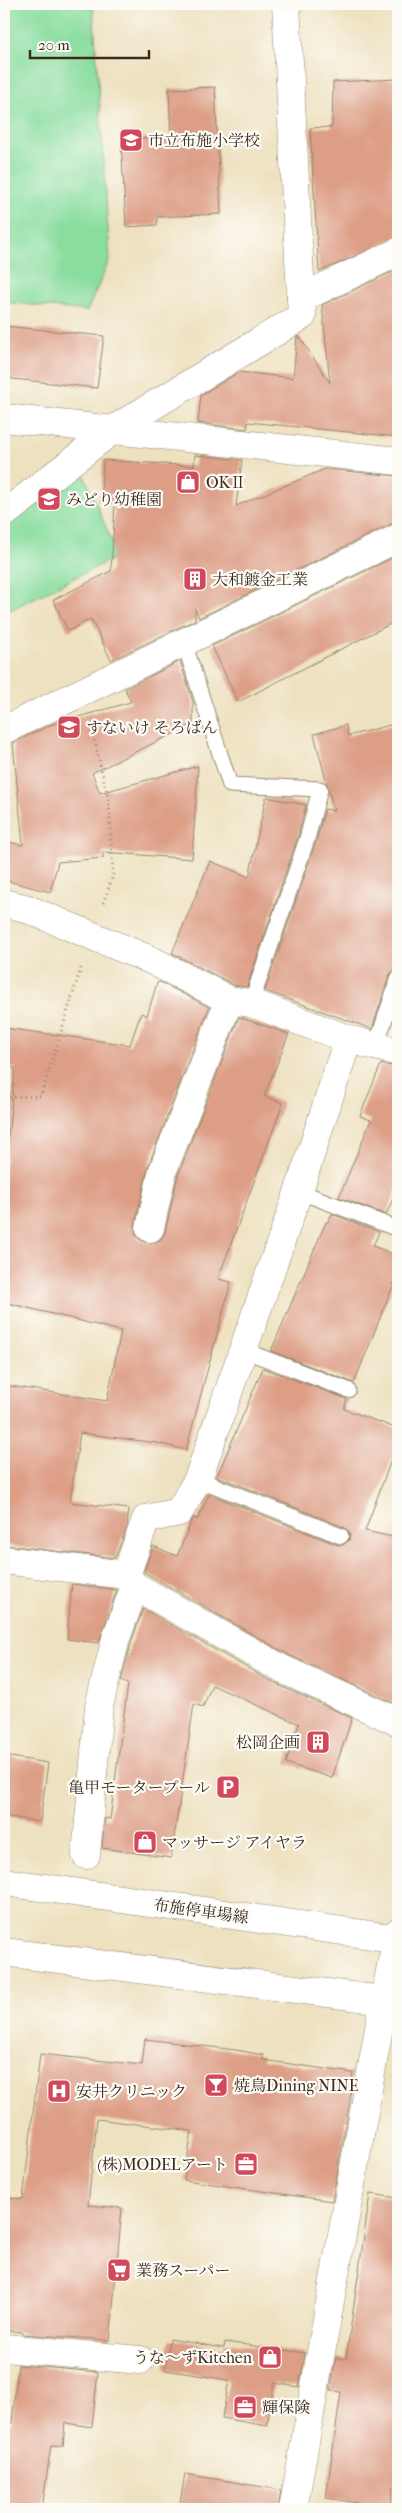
<svg xmlns="http://www.w3.org/2000/svg" width="402" height="2513" viewBox="0 0 402 2513" font-family="'IM FELL French Canon','Noto Serif JP',serif">
  <style>
    .green { fill: #89dd9f; stroke: #62845e }
    .building { fill: #dd9e86 }
    .lines { fill: none; stroke-linecap: round; stroke-linejoin: round }
    .lane-casing { stroke: #94866f; stroke-width: 17 }
    .street-casing { stroke: #94866f; stroke-width: 29 }
    .secondary-casing { stroke: #94866f; stroke-width: 29 }
    .path { stroke: #94866f; stroke-width: 3; stroke-dasharray: 1 4; stroke-linecap: butt }
    .lane { stroke: #fff; stroke-width: 15 }
    .street { stroke: #fff; stroke-width: 28 }
    .secondary { stroke: #fff; stroke-width: 28 }
    .labels { text-anchor: middle; dominant-baseline: central; stroke-width: 4.5; stroke-linejoin: round; paint-order: stroke }
    .poi-label { font-size: 16px; fill: #3b2a1e; stroke: #fdfcf7; text-anchor: start }
    .street-label { font-size: 16px; fill: #3b2a1e; stroke: #fdfcf7 }
  </style>
  <rect width="100%" height="100%" fill="#fdfcf7"/>
  <filter id="ink" filterUnits="userSpaceOnUse"><feTurbulence type="fractalNoise" baseFrequency=".02" numOctaves="2"/><feDisplacementMap in="SourceGraphic" scale="10" xChannelSelector="R" yChannelSelector="G"/><feConvolveMatrix kernelMatrix="1 2 1 2 8 2 1 2 1" color-interpolation-filters="sRGB"/></filter>
  <filter id="wash" filterUnits="userSpaceOnUse"><feTurbulence type="fractalNoise" baseFrequency=".0096" numOctaves="4" result="noise"/><feDisplacementMap in="SourceGraphic" scale="20" xChannelSelector="R" yChannelSelector="G"/><feGaussianBlur stdDeviation="1.12" result="paint"/><feColorMatrix in="noise" values="0 0 0 0 0 0 0 0 0 0 0 0 0 0 0 0 0 1.4 0 .05"/><feComposite in="paint" operator="in"/></filter>
  <g filter="url(#wash)">
    <rect width="100%" height="100%" fill="#eee1c0"/>
    <g class="green">
      <polygon points="4,4 93,4 110,259 87,311 4,302"/>
      <polygon points="77,458 118,556 4,613 4,515"/>
    </g>
    <g id="blocks">
      <g class="building">
        <polygon points="398,79 398,237 319,272 310,128 332,127 333,82"/>
        <polygon points="215,87 221,214 157,217 157,225 126,227 121,139 171,137 169,89"/>
        <polygon points="398,269 398,437 248,422 247,429 198,423 201,395 239,372 293,378 297,337 299,336 330,383 322,305"/>
        <polygon points="4,326 104,336 97,388 4,378"/>
        <polygon points="195,455 242,460 236,506 325,469 398,476 398,523 391,524 199,618 195,608 195,620 111,660 91,619 68,631 53,600 111,571 115,503 101,502 103,460 194,466"/>
        <polygon points="398,555 398,620 238,702 212,646"/>
        <polygon points="180,661 193,702 193,724 92,773 100,793 198,766 192,859 103,852 103,858 58,862 50,892 4,880 4,841 23,845 13,743 50,725 131,702 125,689"/>
        <polygon points="398,723 398,970 392,972 389,976 372,1029 265,991 316,842 325,809 334,811 314,734 346,725 348,736"/>
        <polygon points="266,797 306,805 298,836 247,987 234,985 172,953 210,861 249,877"/>
        <polygon points="160,982 209,1007 148,1167 135,1225 135,1233 139,1239 146,1243 155,1243 161,1239 165,1232 178,1175 239,1017 289,1034 264,1096 283,1103 218,1279 231,1282 186,1450 157,1443 80,1433 70,1502 129,1509 127,1527 115,1558 4,1545 4,1385 107,1401 121,1331 4,1302 4,1176 15,1068 4,1068 4,1028 130,1045 141,1013 147,1016 157,983"/>
        <polygon points="381,1064 398,1067 398,1187 386,1215 339,1197 371,1120 360,1116"/>
        <polygon points="332,1214 379,1232 373,1246 398,1256 398,1273 354,1383 271,1351 326,1222 328,1222"/>
        <polygon points="263,1368 347,1399 344,1409 398,1429 398,1441 365,1531 398,1538 398,1705 289,1655 144,1572 153,1546 177,1556 192,1520 194,1518 198,1519 209,1494 338,1545 343,1545 349,1540 350,1534 344,1527 217,1476"/>
        <polygon points="72,1584 117,1590 99,1643 67,1639"/>
        <polygon points="143,1609 274,1683 352,1718 332,1778 286,1763 299,1724 212,1685 203,1707 194,1704 171,1858 102,1848 105,1818 110,1819 128,1684 121,1681 131,1643"/>
        <polygon points="4,1756 48,1763 40,1822 4,1816"/>
        <polygon points="145,2039 236,2050 263,2055 263,2060 353,2073 349,2105 332,2201 184,2180 192,2131 97,2119 88,2205 122,2208 110,2340 22,2334 22,2332 4,2330 4,2197 23,2199 40,2054 142,2065"/>
        <polygon points="370,2194 398,2198 398,2455 390,2508 326,2498 341,2392 330,2391 336,2358 346,2359"/>
        <polygon points="170,2339 224,2348 225,2342 305,2353 299,2387 274,2383 267,2426 222,2418 229,2380 165,2370"/>
        <polygon points="18,2365 98,2372 92,2427 65,2423 63,2446 51,2445 42,2509 4,2509 4,2422 12,2423"/>
        <polygon points="185,2474 281,2490 278,2509 179,2509"/>
      </g>
    </g>
  </g>
  <g filter="url(#ink)">
    <use href="#blocks" fill-opacity="0" stroke="#94866f" stroke-width="1"/>
    <g class="lines">
      <g class="lane-casing">
        <g id="lane">
          <polyline points="184,642 230,785 320,789 307,839 251,1003"/>
          <polyline points="376,1046 398,979"/>
          <polyline points="298,1191 398,1229"/>
          <polyline points="243,1350 348,1390"/>
          <polyline points="198,1479 341,1536"/>
        </g>
      </g>
      <g class="street-casing">
        <g id="street">
          <polyline points="301,298 398,252"/>
          <polyline points="4,418 398,461"/>
          <polyline points="4,514 114,429 302,316 286,4"/>
          <polyline points="4,730 398,538"/>
          <polyline points="4,903 25,908 153,961 229,1000 251,1003 348,1039 398,1052"/>
          <polyline points="150,1228 163,1170 229,1000"/>
          <polyline points="4,1560 126,1575 135,1586 282,1669 398,1722"/>
          <polyline points="126,1575 146,1519 179,1512 198,1479 301,1184 348,1039"/>
          <polyline points="86,1855 99,1706 116,1638 135,1586"/>
          <polyline points="4,2348 140,2360"/>
          <polyline points="293,2509 384,2000 398,1932"/>
        </g>
      </g>
      <g class="secondary-casing">
        <g id="secondary">
          <polyline points="4,1882 398,1939"/>
          <polyline points="4,1952 398,2002"/>
        </g>
      </g>
      <g class="path">
        <polyline points="91,726 109,801 113,876 103,903"/>
        <polyline points="4,1097 41,1096 81,968"/>
      </g>
      <use href="#lane" class="lane"/>
      <use href="#street" class="street"/>
      <use href="#secondary" class="secondary"/>
    </g>
  </g>
  <defs>
    <g id="school-square" transform="scale(1.25)"><rect x="-9" y="-9" width="18" height="18" rx="4" fill="#d1495b" stroke="#fdfcf7"/><path d="M0-5L7-2L0 1L-7-2ZM-4 1L0 2.5L4 1V4Q0 6-4 4Z" fill="#fff"/></g>
    <g id="shop-square" transform="scale(1.25)"><rect x="-9" y="-9" width="18" height="18" rx="4" fill="#d1495b" stroke="#fdfcf7"/><path d="M-5-2.5h2.3a2.7 3.5 0 0 1 5.4 0H5L5.5 6h-11ZM-1.5-2.5h3a1.5 2.3 0 0 0-3 0Z" fill="#fff"/></g>
    <g id="building-square" transform="scale(1.25)"><rect x="-9" y="-9" width="18" height="18" rx="4" fill="#d1495b" stroke="#fdfcf7"/><path d="M-4-6H4V6H1V3H-1V6H-4ZM-2.5-4.3h1.7v1.8h-1.7ZM.8-4.3h1.7v1.8H.8ZM-2.5-1h1.7V.8h-1.7ZM.8-1h1.7V.8H.8Z" fill="#fff"/></g>
    <g id="parking-square" transform="scale(1.25)"><rect x="-9" y="-9" width="18" height="18" rx="4" fill="#d1495b" stroke="#fdfcf7"/><path d="M-3.5-5.5H1a3.5 3.5 0 0 1 0 7H-1V5.5H-3.5ZM-1-3.4V-.6H.8a1.4 1.4 0 0 0 0-2.8Z" fill="#fff"/></g>
    <g id="bar-square" transform="scale(1.25)"><rect x="-9" y="-9" width="18" height="18" rx="4" fill="#d1495b" stroke="#fdfcf7"/><path d="M-6-5H6L.8 .8V4.5H3.5V6h-7V4.5H-.8V.8Z" fill="#fff"/></g>
    <g id="hospital-square" transform="scale(1.25)"><rect x="-9" y="-9" width="18" height="18" rx="4" fill="#d1495b" stroke="#fdfcf7"/><path d="M-5-5h3v3.5h4V-5h3V5h-3V1.5h-4V5h-3Z" fill="#fff"/></g>
    <g id="office-square" transform="scale(1.25)"><rect x="-9" y="-9" width="18" height="18" rx="4" fill="#d1495b" stroke="#fdfcf7"/><path d="M-6-3h4V-5.5h4V-3h4V5H-6ZM-1-4.5V-3h2v-1.5ZM-6 0V1H6V0Z" fill="#fff"/></g>
    <g id="supermarket-square" transform="scale(1.25)"><rect x="-9" y="-9" width="18" height="18" rx="4" fill="#d1495b" stroke="#fdfcf7"/><path d="M-6-5.5h2.5l.6 2H6L4.5 2H-2.5L-4.4-4H-6ZM-1.5 3.2a1.3 1.3 0 1 0 .1 0ZM3 3.2a1.3 1.3 0 1 0 .1 0Z" fill="#fff"/></g>
  </defs>
  <g fill-rule="evenodd">
    <use href="#school-square" x="131" y="140"/>
    <use href="#shop-square" x="188" y="482"/>
    <use href="#school-square" x="49" y="499"/>
    <use href="#building-square" x="195" y="579"/>
    <use href="#school-square" x="69" y="727"/>
    <use href="#building-square" x="318" y="1742"/>
    <use href="#parking-square" x="228" y="1787"/>
    <use href="#shop-square" x="145" y="1842"/>
    <use href="#bar-square" x="216" y="2085"/>
    <use href="#hospital-square" x="59" y="2091"/>
    <use href="#office-square" x="246" y="2164"/>
    <use href="#supermarket-square" x="119" y="2270"/>
    <use href="#shop-square" x="270" y="2357"/>
    <use href="#office-square" x="245" y="2407"/>
  </g>
  <g class="labels">
    <g class="poi-label">
      <text x="148" y="140">市立布施小学校</text>
      <text x="206" y="482">OKⅡ</text>
      <text x="66" y="499">みどり幼稚園</text>
      <text x="212" y="579">大和鍍金工業</text>
      <text x="86" y="727">すないけ そろばん</text>
      <text x="300" y="1742" text-anchor="end">松岡企画</text>
      <text x="210" y="1787" text-anchor="end">亀甲モータープール</text>
      <text x="162" y="1842">マッサージ アイヤラ</text>
      <text x="234" y="2085">焼鳥Dining NINE</text>
      <text x="76" y="2091">安井クリニック</text>
      <text x="228" y="2164" text-anchor="end">(株)MODELアート</text>
      <text x="136" y="2270">業務スーパー</text>
      <text x="252" y="2357" text-anchor="end">うな〜ずKitchen</text>
      <text x="262" y="2407">輝保険</text>
    </g>
    <g class="street-label">
      <text transform="translate(201 1911) rotate(8)">布施停車場線</text>
    </g>
  </g>
  <rect width="402" height="2513" fill="none" stroke="#fdfcf7" stroke-width="20"/>
  <path d="M30 50v8h119v-8" fill="none" stroke="#3b2a1e" stroke-width="2.5"/>
  <text x="38" y="50" font-size="15" fill="#3b2a1e" stroke="#fdfcf7" stroke-width="4" paint-order="stroke">20 m</text>
</svg>
